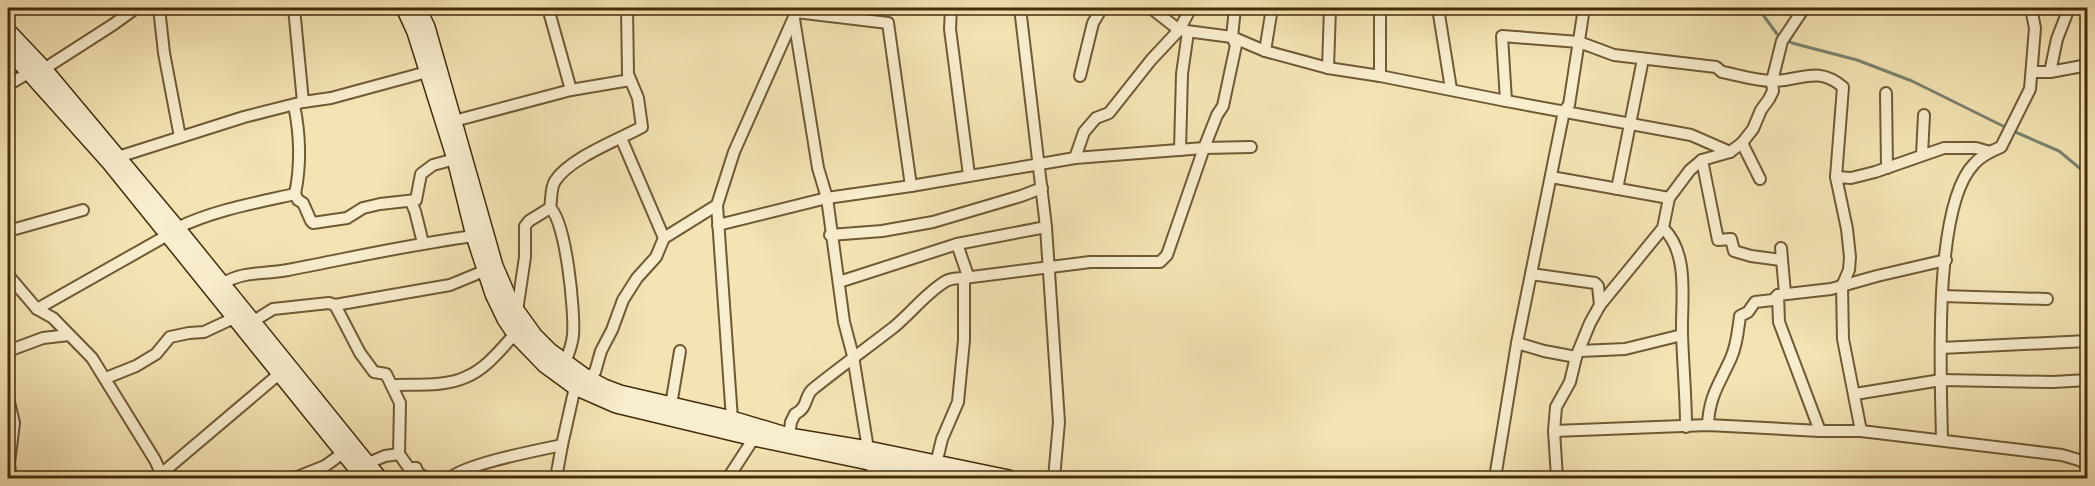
<svg xmlns="http://www.w3.org/2000/svg" width="2095" height="486" viewBox="0 0 2095 486" font-family="'Gentium Book Plus',serif">
  <style>
    .lines { fill: none; stroke-linecap: round; stroke-linejoin: round }
    .stream { stroke: #7a8370; stroke-width: 3 }
    .minor-casing { stroke: #705a34; stroke-width: 14 }
    .secondary-casing { stroke: #442c0a; stroke-width: 18 }
    .minor { stroke: #f8edce; stroke-width: 10 }
    .secondary { stroke: #f8edce; stroke-width: 15 }
  </style>
  <rect width="100%" height="100%" fill="#f4e4b3"/>
  <filter id="stains"><feTurbulence type="fractalNoise" baseFrequency=".00333" numOctaves="4"/><feColorMatrix values="0 0 0 0 .2 0 0 0 0 .09 0 0 0 0 .02 0 0 0 .5 -.17"/></filter>
  <radialGradient id="worn" r=".72"><stop offset=".6" stop-color="#630" stop-opacity="0"/><stop offset="1" stop-color="#630" stop-opacity=".3"/></radialGradient>
  <g class="lines">
    <g class="stream">
      <polyline points="1758,8 1777,34 1792,43 1857,60 1912,81 2007,128"/>
      <polyline points="2013,131 2059,151 2088,175"/>
    </g>
    <g class="minor-casing">
      <g id="minor">
        <polyline points="159,8 164,53 180,137"/>
        <polyline points="294,8 303,102"/>
        <polyline points="548,8 571,90"/>
        <polyline points="951,8 950,29 969,175"/>
        <polyline points="1020,8 1046,227 1059,422 1054,478"/>
        <polyline points="1151,8 1179,30 1232,37 1265,51 1328,68 1380,76 1506,101 1691,135 1730,152"/>
        <polyline points="1380,8 1380,76"/>
        <polyline points="1438,8 1451,89"/>
        <polyline points="796,12 888,23 911,186"/>
        <polyline points="794,19 818,168 827,198 844,322 853,356 868,449"/>
        <polyline points="1265,51 1272,8"/>
        <polyline points="1328,68 1330,8"/>
        <polyline points="44,69 114,24 136,8"/>
        <polyline points="2032,72 2050,72 2088,65"/>
        <polyline points="2050,72 2057,39 2069,8"/>
        <polyline points="1080,76 1093,23 1102,8"/>
        <polyline points="8,85 30,72"/>
        <polyline points="1886,93 1887,168"/>
        <path d="M1506,101L1502,36L1579,42L1614,55L1716,67L1722,72C1738,75 1756,81 1772,81C1801,81 1817,65 1843,87L1836,177L1847,229L1850,257L1849,270L1842,286L1843,339L1861,431"/>
        <path d="M294,105C300,134 301,165 295,194"/>
        <polyline points="454,121 571,90 630,80"/>
        <polyline points="621,138 664,238"/>
        <polyline points="1742,143 1760,179"/>
        <polyline points="1180,150 1182,74 1188,32"/>
        <polyline points="1922,155 1924,115"/>
        <polyline points="118,157 244,117 303,102 331,98 427,72"/>
        <polyline points="1075,158 1084,132 1096,118 1109,113 1151,60 1179,30 1191,8"/>
        <polyline points="1702,160 1718,240 1731,239 1734,251 1751,256 1781,260"/>
        <polyline points="1551,177 1669,198"/>
        <polyline points="1836,177 1851,178 1875,172 1944,148 1976,148 1990,152"/>
        <polyline points="1617,189 1643,59"/>
        <polyline points="411,202 415,211 423,243"/>
        <path d="M550,208C566,220 575,313 573,335C572,345 569,353 565,362"/>
        <polyline points="718,225 827,198 911,186 1075,158 1204,148 1251,147"/>
        <path d="M177,228C214,210 255,203 295,194L298,200L303,203L311,221L313,223L347,218L363,208L380,204L416,200L421,174L433,165L455,159"/>
        <path d="M1663,228C1690,254 1681,301 1682,334C1683,365 1686,396 1686,427"/>
        <polyline points="8,231 83,210"/>
        <polyline points="830,235 882,231 933,222 1021,196 1042,188"/>
        <polyline points="1781,248 1785,293"/>
        <polyline points="1531,274 1595,283 1598,286 1600,305"/>
        <polyline points="8,275 37,309 53,318 92,358 155,460 163,478"/>
        <polyline points="839,282 957,244 1046,227"/>
        <path d="M221,284C247,270 261,275 288,270C350,258 412,244 474,236"/>
        <polyline points="1942,296 2047,299"/>
        <polyline points="335,305 360,353 374,372 386,374 400,403 399,454"/>
        <polyline points="37,309 166,236"/>
        <path d="M517,311L525,257V226L529,221L550,208C552,199 550,189 555,181C570,158 618,140 642,127L638,98L628,74L627,8"/>
        <polyline points="252,322 273,309 329,303 335,305 450,285 484,271"/>
        <polyline points="1517,343 1544,351 1576,357"/>
        <polyline points="1941,348 2088,341"/>
        <polyline points="8,351 43,338 69,335"/>
        <polyline points="1580,351 1625,349 1682,335"/>
        <polyline points="106,378 136,366 156,354 170,337 189,333 204,332 234,318"/>
        <polyline points="587,378 595,372 601,351 612,330 623,300 637,278 656,257 664,238 717,205"/>
        <path d="M393,385C416,384 445,387 466,377C486,369 500,350 515,334"/>
        <polyline points="1855,394 1941,380 2053,382 2088,380"/>
        <polyline points="8,398 14,423 9,464 11,478"/>
        <polyline points="671,405 680,351"/>
        <polyline points="732,419 717,205 734,152 798,8"/>
        <path d="M1708,425C1709,396 1720,383 1731,358C1737,345 1738,330 1740,316L1748,312L1755,302L1773,300L1778,295"/>
        <polyline points="1554,431 1708,425 1820,431 1861,431 2062,455 2079,460 2088,465"/>
        <polyline points="1820,431 1779,322 1778,295 1831,289 1877,276 1946,260"/>
        <path d="M789,436L791,422L795,414C809,407 804,396 813,389C839,368 867,348 894,327C912,312 926,293 946,281C952,278 958,278 964,278L1090,262H1160L1167,255L1204,148L1217,115L1223,106L1236,45L1232,37L1235,8"/>
        <path d="M1942,440C1941,380 1932,207 1974,164C1981,156 1991,151 2001,147L2030,89L2035,28L2031,8"/>
        <polyline points="871,462 874,478"/>
        <polyline points="366,464 385,456 399,454 409,468 416,468 418,473 426,478"/>
        <polyline points="936,464 942,439 958,402 964,340 964,278 967,273 957,244"/>
        <polyline points="161,474 279,374"/>
        <polyline points="295,478 325,466 343,453"/>
        <path d="M450,478C469,463 535,451 562,445"/>
        <polyline points="556,478 562,445 575,387"/>
        <polyline points="728,478 754,438"/>
        <polyline points="1495,478 1517,343 1564,111 1569,105 1584,8"/>
        <polyline points="1557,478 1554,431 1556,407 1570,382 1576,357 1590,323 1600,305 1663,228 1669,198 1690,170 1702,160 1730,152 1742,143 1753,129 1761,110 1769,99 1773,91 1772,81 1782,41 1804,8"/>
      </g>
    </g>
    <g class="secondary-casing">
      <g id="secondary">
        <polyline points="404,8 415,32 455,159 474,236 493,294 505,319 515,334 545,365 575,387 616,405 754,438 945,478"/>
        <polyline points="418,8 427,27 495,266 511,303 534,335 550,351 587,378 604,387 620,393 732,419 789,436 868,449 1009,478"/>
        <polyline points="8,31 44,69 177,228 379,478"/>
        <polyline points="8,49 110,163 364,478"/>
      </g>
    </g>
    <use href="#minor" class="minor"/>
    <use href="#secondary" class="secondary"/>
  </g>
  <rect width="2095" height="486" fill="none" stroke="#f4e4b3" stroke-width="30"/>
  <rect x="9" y="9" width="2077" height="468" fill="none" stroke="#442c0a" stroke-width="3"/>
  <rect x="15" y="15" width="2065" height="456" fill="none" stroke="#442c0a" stroke-width="1.5"/>
  <rect width="100%" height="100%" filter="url(#stains)"/>
  <rect width="100%" height="100%" fill="url(#worn)"/>
</svg>
